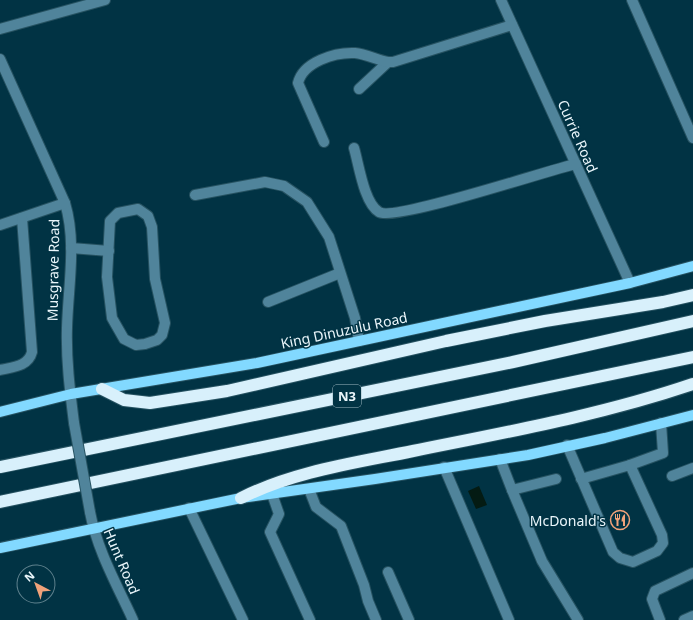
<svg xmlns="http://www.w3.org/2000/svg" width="693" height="620" viewBox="0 0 693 620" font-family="'Noto Sans',sans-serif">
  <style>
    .water { fill: #041b13 }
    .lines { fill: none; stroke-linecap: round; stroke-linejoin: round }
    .minor-casing { stroke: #265261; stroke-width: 12 }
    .major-casing { stroke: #265261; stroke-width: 12 }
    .highway-casing { stroke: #265261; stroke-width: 14 }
    .minor { stroke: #50849b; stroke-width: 10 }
    .major { stroke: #82d9ff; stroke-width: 10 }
    .highway { stroke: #d8f0fb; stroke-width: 12 }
    .minor-bridge-casing { stroke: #265261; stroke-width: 12; stroke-linecap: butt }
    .minor-bridge { stroke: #50849b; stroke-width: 10 }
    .labels { text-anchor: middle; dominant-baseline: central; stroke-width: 3; stroke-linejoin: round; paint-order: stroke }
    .shield { fill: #013344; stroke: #a4bcc4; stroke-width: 1 }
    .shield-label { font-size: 13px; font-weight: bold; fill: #eaf6fb }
    .street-label { font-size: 14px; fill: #eaf6fb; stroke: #013344 }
    .poi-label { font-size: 14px; fill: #eaf6fb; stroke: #013344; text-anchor: end }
  </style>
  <rect width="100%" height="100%" fill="#013344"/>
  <polygon class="water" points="479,486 487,505 476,509 468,491"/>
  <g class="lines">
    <g class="minor-casing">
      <g id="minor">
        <polyline points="501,0 630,283"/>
        <polyline points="632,0 693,138"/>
        <polyline points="0,29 105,0"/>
        <path d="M0,59L65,203C77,243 68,287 67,328C66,360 70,391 74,423"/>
        <polyline points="359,89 388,62"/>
        <path d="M324,142L298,83C303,62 335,52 355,53C366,54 377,60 388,62H393L512,25"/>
        <path d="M354,148C359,165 364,203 379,212C394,222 548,170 576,164"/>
        <polyline points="195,195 265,182 284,186 307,202 329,237 355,318 359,341"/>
        <polygon points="138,209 148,216 152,227 155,279 165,323 162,335 157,340 145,344 136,345 124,339 112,318 107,277 110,221 118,213"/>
        <polyline points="0,225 65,203"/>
        <polyline points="71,248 109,251"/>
        <polyline points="268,302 340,273"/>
        <path d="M0,370C12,367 28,367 32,352L22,218"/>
        <polyline points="567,445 613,552 620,558 633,562 657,551 663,543 662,535 630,465 581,479"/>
        <polyline points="500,459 512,490 556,479"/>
        <polyline points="630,465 663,453 661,423"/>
        <polyline points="444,467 509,620"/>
        <polyline points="672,476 693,468"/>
        <polyline points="309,489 316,507 341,526 364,585 368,601 376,620"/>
        <polyline points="512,490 542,561 578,620"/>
        <polyline points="272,494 279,514 270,532 310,620"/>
        <polyline points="189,508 243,620"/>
        <path d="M90,512C97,550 117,585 133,620"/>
        <polyline points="388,572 409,620"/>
        <polyline points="660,620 652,599 655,591 693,573"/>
        <polyline points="684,620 693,616"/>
      </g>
    </g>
    <g class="major-casing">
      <g id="major">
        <polyline points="0,412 71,394 257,363 630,283 693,266"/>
        <polyline points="0,548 241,498 375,479 528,455 605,438 693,415"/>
      </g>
    </g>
    <g class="highway-casing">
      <g id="highway">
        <polyline points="102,389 124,400 150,403 227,391 446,341 545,321 663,302 693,295"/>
        <polyline points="0,467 513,362 693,321"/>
        <path d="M241,498C295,471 355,463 413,451C507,432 602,415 693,384"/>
        <polyline points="0,502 693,357"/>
      </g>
    </g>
    <use href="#minor" class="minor"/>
    <use href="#major" class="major"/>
    <use href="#highway" class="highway"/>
    <g class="minor-bridge-casing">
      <polyline id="minor-bridge" points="74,423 90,512"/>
    </g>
    <use href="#minor-bridge" class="minor-bridge"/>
  </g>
  <defs>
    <g id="restaurant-ring" transform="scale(1)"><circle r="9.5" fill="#013344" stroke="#f0a27a" stroke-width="1.5"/><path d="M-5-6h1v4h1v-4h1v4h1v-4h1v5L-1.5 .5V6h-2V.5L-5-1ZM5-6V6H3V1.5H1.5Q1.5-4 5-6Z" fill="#f0a27a"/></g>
  </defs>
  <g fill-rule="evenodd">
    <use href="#restaurant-ring" x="620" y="520"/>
  </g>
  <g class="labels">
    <rect class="shield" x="333" y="385" width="28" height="22" rx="3"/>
    <g class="shield-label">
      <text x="347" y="396">N3</text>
    </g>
    <g class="street-label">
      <text transform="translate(578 136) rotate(66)">Currie Road</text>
      <text transform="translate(53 270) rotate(-89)">Musgrave Road</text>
      <text transform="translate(344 330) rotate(-12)">King Dinuzulu Road</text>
      <text transform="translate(122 561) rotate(67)">Hunt Road</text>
    </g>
    <g class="poi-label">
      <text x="606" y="520">McDonald's</text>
    </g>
  </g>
  <g transform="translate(36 584) rotate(319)"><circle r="19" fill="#013344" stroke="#5e818d"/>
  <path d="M0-3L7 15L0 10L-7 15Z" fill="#f0a27a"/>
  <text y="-6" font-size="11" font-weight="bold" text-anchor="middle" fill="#eaf6fb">N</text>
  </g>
</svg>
